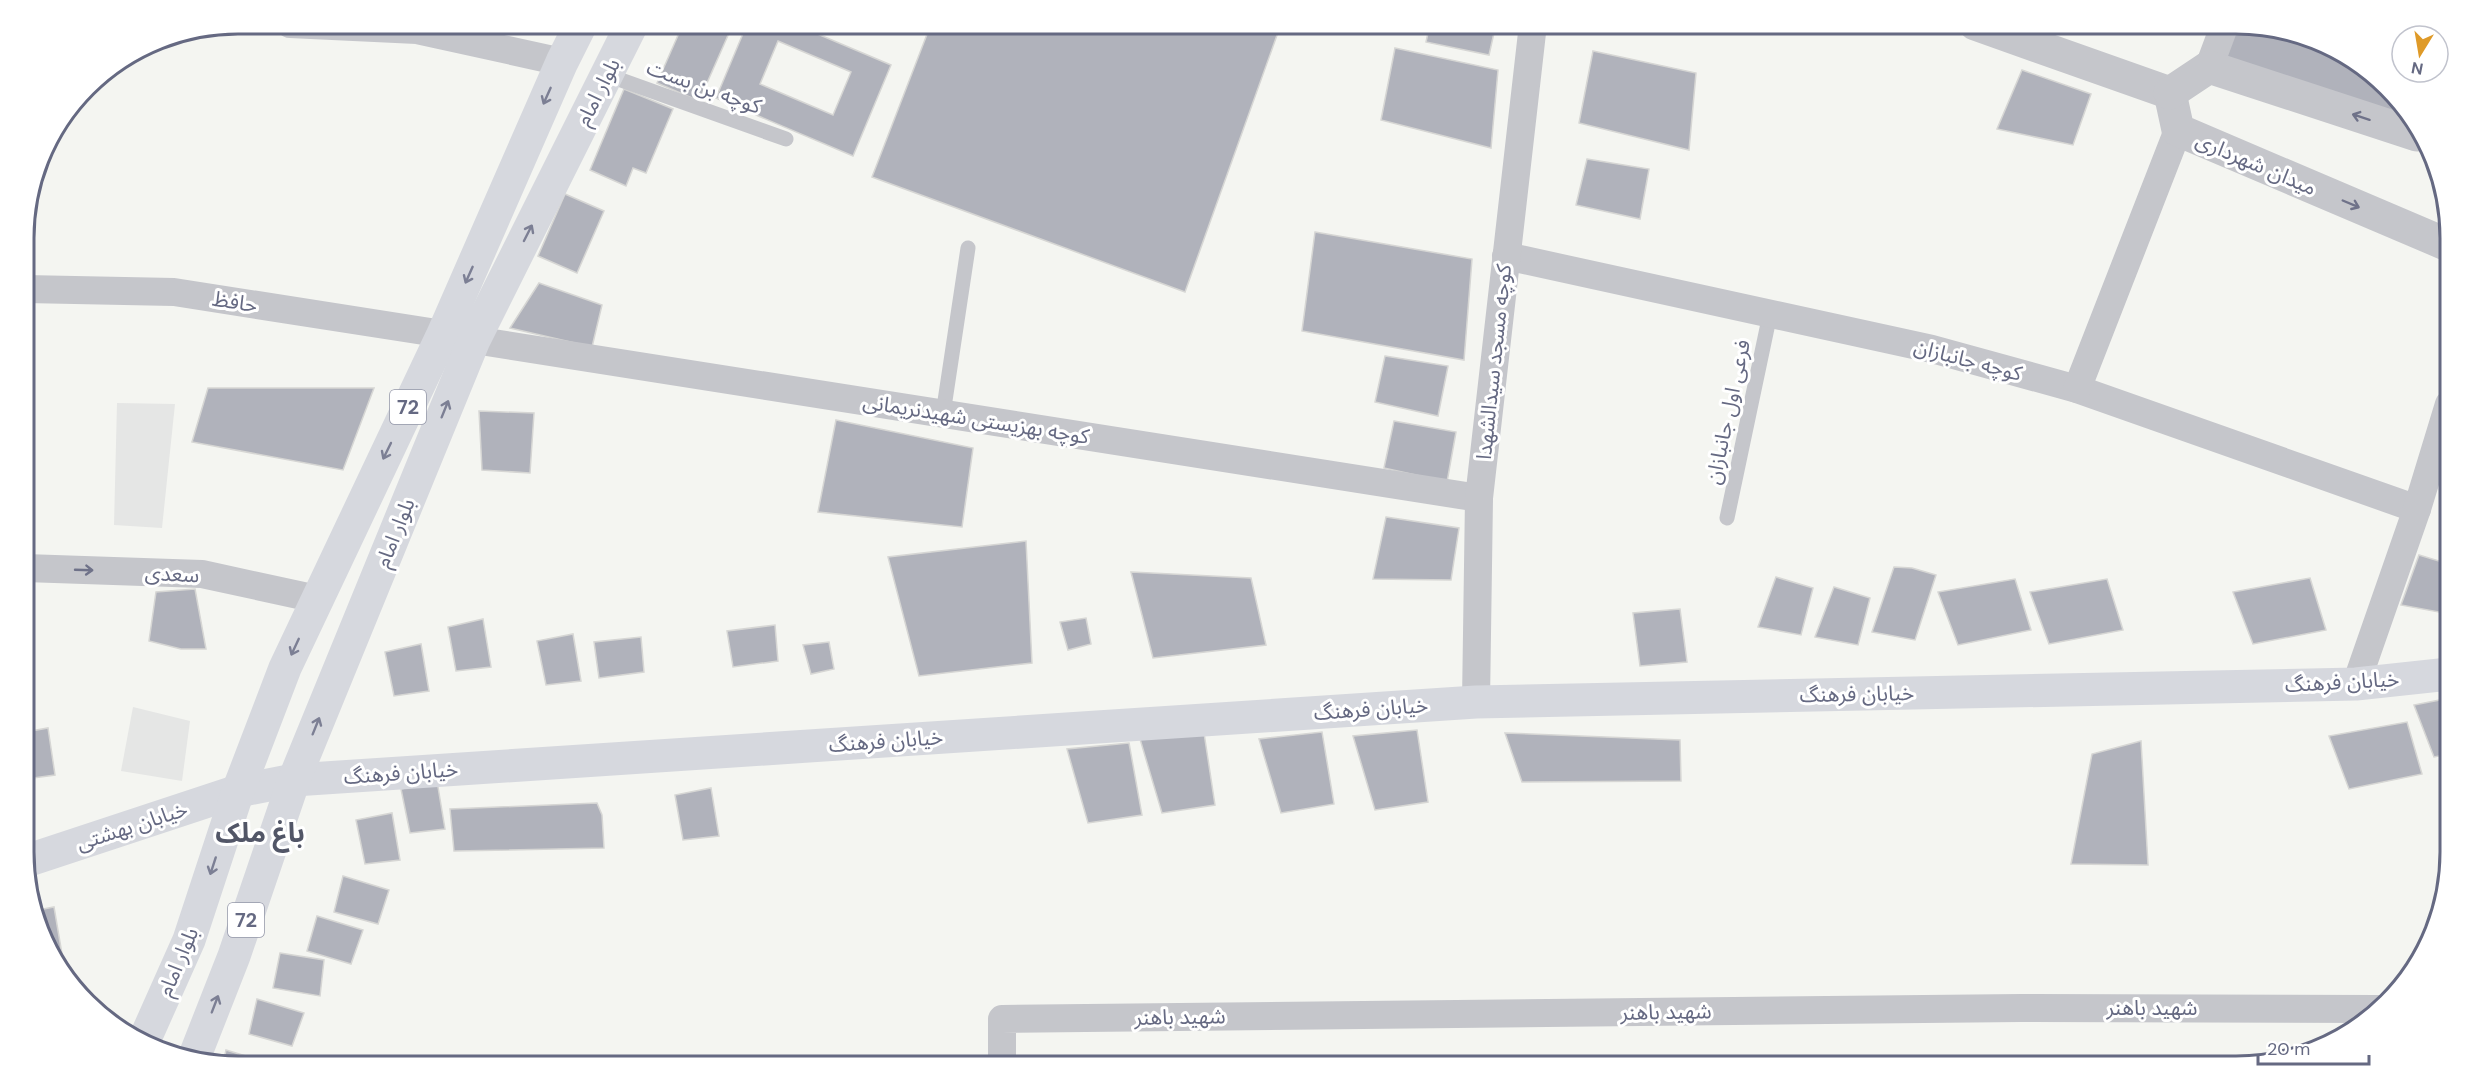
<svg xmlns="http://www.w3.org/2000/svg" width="2474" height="1091" viewBox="0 0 2474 1091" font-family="'DM Sans','Noto Sans Arabic',sans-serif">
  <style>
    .built { fill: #e5e6e5 }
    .building { fill: #b0b2bb; stroke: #d6d6d4; stroke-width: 1.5; fill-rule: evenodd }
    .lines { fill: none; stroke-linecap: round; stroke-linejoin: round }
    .service { stroke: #c5c6cb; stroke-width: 15 }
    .minor { stroke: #c5c6cb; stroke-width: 28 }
    .tertiary { stroke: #c5c6cb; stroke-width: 33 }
    .secondary { stroke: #d6d8de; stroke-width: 33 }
    .primary { stroke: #d6d8de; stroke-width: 33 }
    .oneway { stroke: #7c7f94 }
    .oneway2 { stroke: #6f7289 }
    .labels { text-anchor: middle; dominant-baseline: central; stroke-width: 6; stroke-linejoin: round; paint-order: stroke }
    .shield { fill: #fff; stroke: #9396a8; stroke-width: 1.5 }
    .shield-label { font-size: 20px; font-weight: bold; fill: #656982 }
    .street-label { font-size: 21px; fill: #656982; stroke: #fff }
    .district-label { font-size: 27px; font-weight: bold; fill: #525667; stroke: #fff }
    .rim { fill: none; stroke: #656982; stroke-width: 3 }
  </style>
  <rect width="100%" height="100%" fill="#f4f5f1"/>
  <g class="built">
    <polygon points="117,403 175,404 162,528 114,525"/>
    <polygon points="133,707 190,721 182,781 121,771"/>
  </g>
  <g class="building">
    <polygon points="683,24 733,24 699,101 657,83"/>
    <path d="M747,24H794L891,65L853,156L716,98ZM778,41L851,72L833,115L760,84Z"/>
    <polygon points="931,24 1281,24 1185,292 872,177"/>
    <polygon points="1430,24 1496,24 1489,55 1426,42"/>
    <polygon points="2235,24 2318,40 2406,108 2412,124 2209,67"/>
    <polygon points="1395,48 1498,70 1491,148 1381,120"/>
    <polygon points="1593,51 1696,73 1689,150 1579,123"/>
    <polygon points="2022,70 2091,94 2073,145 1997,129"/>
    <polygon points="624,89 673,109 646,173 633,168 626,186 590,170"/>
    <polygon points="1587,159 1649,169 1640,219 1576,205"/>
    <polygon points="565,194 604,211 577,273 538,256"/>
    <polygon points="1315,232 1472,259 1464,360 1302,331"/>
    <polygon points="539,283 602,305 592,347 510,328"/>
    <polygon points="1385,356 1448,366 1438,416 1375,402"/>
    <polygon points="208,388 374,388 343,470 192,442"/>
    <polygon points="479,411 534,413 530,473 482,470"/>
    <polygon points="836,420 973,448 962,527 818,512"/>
    <polygon points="1394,421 1456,432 1447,482 1384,468"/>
    <polygon points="1386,517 1459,528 1451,580 1373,579"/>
    <polygon points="1026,541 1032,663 919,676 888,557"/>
    <polygon points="2419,555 2449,564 2449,590 2444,613 2401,605"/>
    <polygon points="1894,567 1912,568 1936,575 1915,640 1872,632"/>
    <polygon points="1131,572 1251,578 1266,645 1153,658"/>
    <polygon points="1776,577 1813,588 1801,635 1758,627"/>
    <polygon points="2310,578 2326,630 2253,644 2233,592"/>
    <polygon points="2015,579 2031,630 1958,645 1938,592"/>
    <polygon points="2107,579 2123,630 2049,644 2030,592"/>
    <polygon points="1834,587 1870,598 1858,645 1815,637"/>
    <polygon points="195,589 206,649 181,649 149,641 156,592"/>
    <polygon points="1680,609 1687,662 1640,666 1633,613"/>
    <polygon points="1086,618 1091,644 1068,650 1060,622"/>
    <polygon points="483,619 491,667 456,671 448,627"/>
    <polygon points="775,625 778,661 733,667 727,631"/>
    <polygon points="573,634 581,681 546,685 537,641"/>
    <polygon points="641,637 644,672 599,678 594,642"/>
    <polygon points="829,642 834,669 811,674 803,645"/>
    <polygon points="421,644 429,691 394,696 385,652"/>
    <polygon points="2450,698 2450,754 2434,757 2414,705"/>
    <polygon points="2407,722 2422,774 2349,789 2329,736"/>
    <polygon points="48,728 55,775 26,779 26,732"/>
    <polygon points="1417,730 1428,802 1375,810 1353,736"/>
    <polygon points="1322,732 1334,804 1281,813 1259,739"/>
    <polygon points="1204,733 1215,805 1162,813 1140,739"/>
    <polygon points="1505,733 1680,740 1681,781 1522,782"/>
    <polygon points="2141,741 2148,865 2071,864 2092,754"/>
    <polygon points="1129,743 1142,815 1088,823 1067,749"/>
    <polygon points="437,781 445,829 410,833 401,789"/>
    <polygon points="711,788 719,836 683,840 675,795"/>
    <polygon points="597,803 602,815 604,848 454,851 450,809"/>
    <polygon points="392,813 400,860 365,864 356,820"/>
    <polygon points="343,876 389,890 378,924 334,912"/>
    <polygon points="54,907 62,954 57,955 38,910"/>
    <polygon points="317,916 363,930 351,964 307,951"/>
    <polygon points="280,953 324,960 320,996 273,988"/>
    <polygon points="257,999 304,1013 292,1046 249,1034"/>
    <polygon points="226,1050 272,1064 271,1067 239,1067 223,1064"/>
  </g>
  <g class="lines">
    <g class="service">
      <polyline points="607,75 786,139"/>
      <polyline points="943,414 968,248"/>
      <polyline points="1727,518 1770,314"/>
    </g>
    <g class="minor">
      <polyline points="290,24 417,30 562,62"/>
      <polyline points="2209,67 2225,24"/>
      <polyline points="1506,256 1932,349 2077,389 2417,509"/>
      <polyline points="25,289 174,292 443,334"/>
      <polyline points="474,340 1479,498"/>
      <polyline points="2077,389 2178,130"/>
      <polyline points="25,568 202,574 317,599"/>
      <polyline points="2356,684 2417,509 2449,404"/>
      <polyline points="1476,702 1479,498 1533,24"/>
      <polyline points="1002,1067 1002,1019 2021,1008 2378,1009"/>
    </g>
    <g class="tertiary">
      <polyline points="1975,24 2170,93"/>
      <polyline points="2170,93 2178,130 2448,245"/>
      <polyline points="2170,93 2209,67 2417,135"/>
    </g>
    <polyline class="secondary" points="26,861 238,791 294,780 1476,702 2356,684 2449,674"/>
    <g class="primary">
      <polyline points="144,1041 189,940 238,791 285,668 443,334 562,62 581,24"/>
      <polyline points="194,1058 234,956 294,780 474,340 632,24"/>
    </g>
  </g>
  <defs><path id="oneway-shaft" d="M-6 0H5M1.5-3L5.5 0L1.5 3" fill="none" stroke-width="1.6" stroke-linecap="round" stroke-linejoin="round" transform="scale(1.5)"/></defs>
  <g class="oneway">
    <use href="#oneway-shaft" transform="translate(547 96) rotate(114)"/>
    <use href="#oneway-shaft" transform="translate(528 233) rotate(-63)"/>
    <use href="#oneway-shaft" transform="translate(469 275) rotate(114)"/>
    <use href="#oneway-shaft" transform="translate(445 409) rotate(-68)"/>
    <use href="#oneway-shaft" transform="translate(387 451) rotate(116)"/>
    <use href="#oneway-shaft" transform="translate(295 647) rotate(115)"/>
    <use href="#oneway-shaft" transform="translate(316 726) rotate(-68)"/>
    <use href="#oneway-shaft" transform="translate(213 866) rotate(108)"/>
    <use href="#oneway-shaft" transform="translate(215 1004) rotate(-69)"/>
  </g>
  <g class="oneway2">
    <use href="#oneway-shaft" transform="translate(2361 117) rotate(-162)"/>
    <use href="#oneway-shaft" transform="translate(2351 204) rotate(23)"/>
    <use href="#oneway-shaft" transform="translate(84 570) rotate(2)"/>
  </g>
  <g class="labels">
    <g class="shield">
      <rect x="390" y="390" width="36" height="34" rx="4.5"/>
      <rect x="228" y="903" width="36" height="34" rx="4.5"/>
    </g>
    <g class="shield-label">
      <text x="408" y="407">72</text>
      <text x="246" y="920">72</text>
    </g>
    <g class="street-label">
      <text transform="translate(704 87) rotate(20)">کوچه بن بست</text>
      <text transform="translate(598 92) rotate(-63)">بلوار امام</text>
      <text transform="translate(2256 164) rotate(23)">میدان شهرداری</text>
      <text transform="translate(235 302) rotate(9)">حافظ</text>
      <text transform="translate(1968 360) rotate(15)">کوچه جانبازان</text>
      <text transform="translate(1494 362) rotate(-84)">کوچه مسجد سیدالشهدا</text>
      <text transform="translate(1728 412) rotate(-78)">فرعی اول جانبازان</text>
      <text transform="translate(976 419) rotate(9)">کوچه بهزیستی شهیدنریمانی</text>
      <text transform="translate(395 533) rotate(-68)">بلوار امام</text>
      <text transform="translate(172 574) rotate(3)">سعدی</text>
      <text transform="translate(2342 682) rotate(-3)">خیابان فرهنگ</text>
      <text transform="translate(1857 694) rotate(-1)">خیابان فرهنگ</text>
      <text transform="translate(1371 709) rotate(-4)">خیابان فرهنگ</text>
      <text transform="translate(886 741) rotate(-4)">خیابان فرهنگ</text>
      <text transform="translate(401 773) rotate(-4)">خیابان فرهنگ</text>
      <text transform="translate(132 826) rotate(-18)">خیابان بهشتی</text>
      <text transform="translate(178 962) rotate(-67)">بلوار امام</text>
      <text x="2152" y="1008">شهید باهنر</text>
      <text transform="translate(1666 1012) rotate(-1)">شهید باهنر</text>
      <text transform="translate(1180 1017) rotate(-1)">شهید باهنر</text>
    </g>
    <g class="district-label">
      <text x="260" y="832">باغ ملک</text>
    </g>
  </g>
  <path d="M0 0H2474V1091H0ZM238 34H2236A204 204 0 0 1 2440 238V852A204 204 0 0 1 2236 1056H238A204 204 0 0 1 34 852V238A204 204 0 0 1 238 34Z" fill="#fff" fill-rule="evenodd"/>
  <path class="rim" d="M238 34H2236A204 204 0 0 1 2440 238V852A204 204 0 0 1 2236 1056H238A204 204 0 0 1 34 852V238A204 204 0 0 1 238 34Z"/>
  <g transform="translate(2420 54) rotate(191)"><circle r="28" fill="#ffffff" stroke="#c1c3cd" stroke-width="1.5"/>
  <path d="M0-4.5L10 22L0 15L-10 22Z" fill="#df9a28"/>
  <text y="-9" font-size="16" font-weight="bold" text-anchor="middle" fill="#656982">N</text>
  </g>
  <path d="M2258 1055v9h111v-9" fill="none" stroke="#656982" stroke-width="3"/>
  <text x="2267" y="1055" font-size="18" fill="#656982" stroke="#ffffff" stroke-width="4.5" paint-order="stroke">20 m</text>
</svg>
